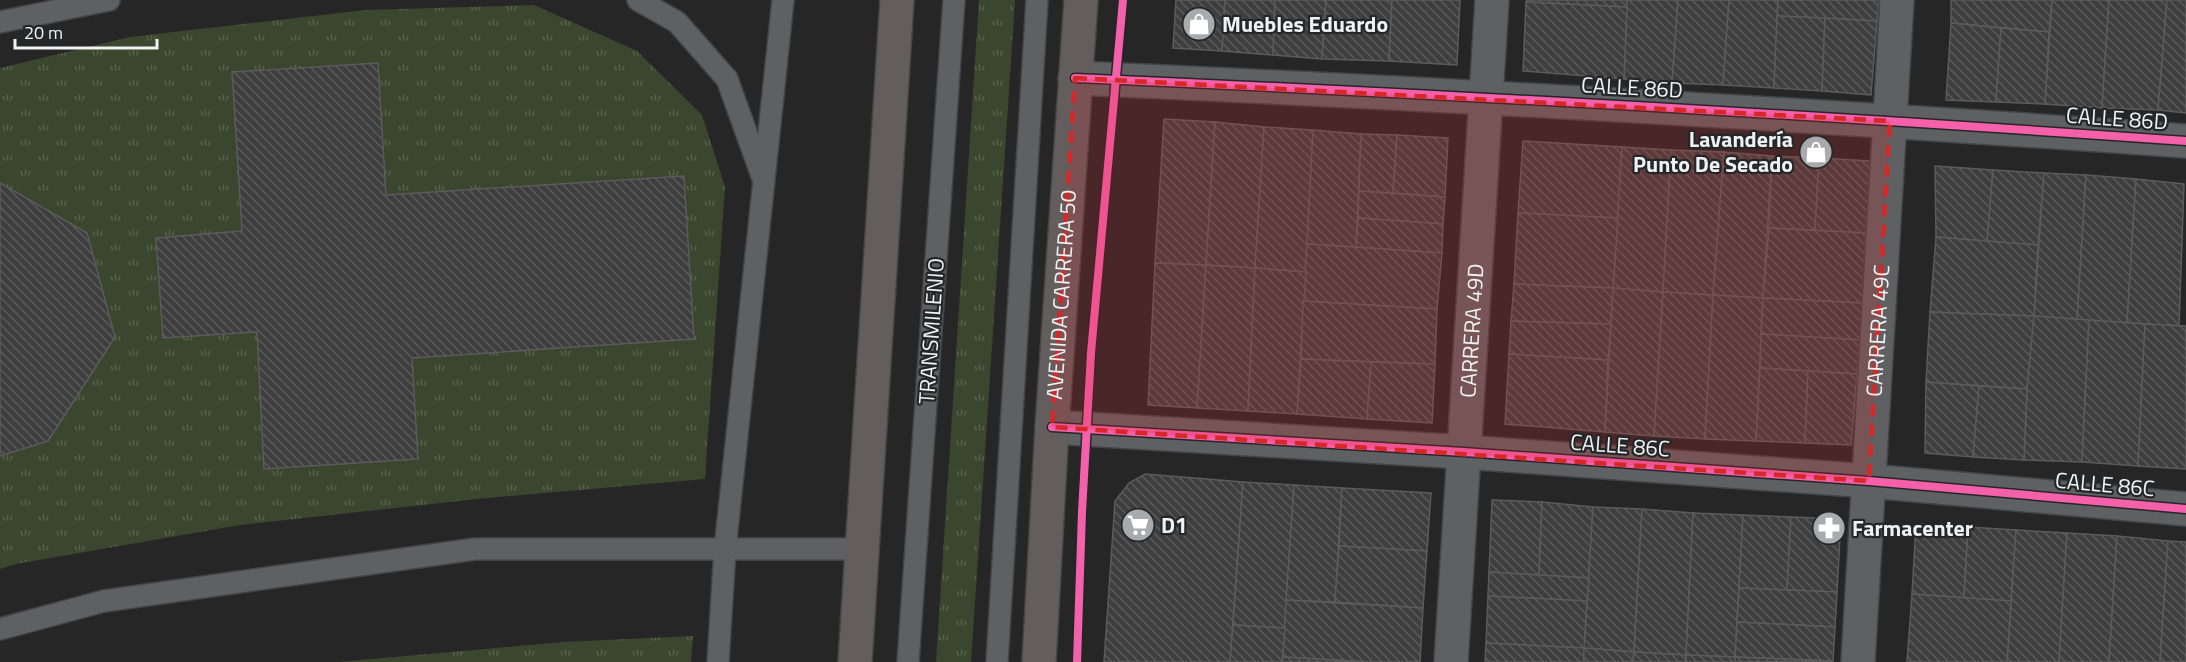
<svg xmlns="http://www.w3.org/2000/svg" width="2186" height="662" viewBox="0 0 2186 662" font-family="'Titillium Web',sans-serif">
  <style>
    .grass { fill: url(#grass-tufts) }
    .building { fill: url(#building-back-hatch); stroke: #5b5b5c; stroke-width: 1.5 }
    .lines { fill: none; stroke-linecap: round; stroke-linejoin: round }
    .service-casing { stroke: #444445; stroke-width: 24 }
    .minor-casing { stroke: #444445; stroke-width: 36 }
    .primary-casing { stroke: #444445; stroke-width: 36 }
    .service { stroke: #5f6061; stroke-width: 21 }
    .minor { stroke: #5f6061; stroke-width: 33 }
    .primary { stroke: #645d5e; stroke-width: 33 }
    .cycleway-casing { stroke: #252628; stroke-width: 11 }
    .cycleway { stroke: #f560ab; stroke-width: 8 }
    .marked { fill: #d62828; fill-opacity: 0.2; stroke: #d62828; stroke-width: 4.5; stroke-dasharray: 12 8; stroke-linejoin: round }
    .labels { text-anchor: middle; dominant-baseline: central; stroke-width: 4.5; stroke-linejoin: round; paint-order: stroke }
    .poi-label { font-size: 22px; font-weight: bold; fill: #f0f1f2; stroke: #252628; text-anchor: start }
    .street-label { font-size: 22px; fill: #f0f1f2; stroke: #252628 }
  </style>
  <defs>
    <pattern id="grass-tufts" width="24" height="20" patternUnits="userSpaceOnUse" patternTransform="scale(1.5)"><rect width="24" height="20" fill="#3a462d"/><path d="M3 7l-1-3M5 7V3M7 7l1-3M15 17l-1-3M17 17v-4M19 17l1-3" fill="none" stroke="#57614c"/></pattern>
    <pattern id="building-back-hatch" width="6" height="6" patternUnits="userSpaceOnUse" patternTransform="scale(1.5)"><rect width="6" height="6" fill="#3e3e3f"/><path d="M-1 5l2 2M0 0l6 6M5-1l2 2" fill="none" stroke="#5a5a5b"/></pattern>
  </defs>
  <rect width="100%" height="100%" fill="#262627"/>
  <g class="grass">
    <polygon points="979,0 1015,0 971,662 936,662"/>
    <polygon points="534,5 637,51 702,115 725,187 705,479 477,499 240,525 16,564 0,569 0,68 130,37 366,10"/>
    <polygon points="693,636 691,662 338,662 563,642"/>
  </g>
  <g class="building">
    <polygon points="1176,0 1225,0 1222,51 1173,48"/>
    <polygon points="1225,0 1275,0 1273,55 1222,51"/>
    <polygon points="1275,0 1326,0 1322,59 1273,55"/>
    <polygon points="1326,0 1392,0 1389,61 1322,59"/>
    <polygon points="1392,0 1460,0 1457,65 1389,61"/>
    <polygon points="1527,0 1627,0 1627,7 1526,2"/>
    <polygon points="1627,0 1678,0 1672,83 1624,79"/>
    <polygon points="1678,0 1729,0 1723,85 1672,83"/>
    <polygon points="1729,0 1778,0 1774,88 1723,85"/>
    <polygon points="1778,0 1879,0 1877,21 1777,16"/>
    <polygon points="1951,0 2052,0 2049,32 1951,23"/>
    <polygon points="2052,0 2109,0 2102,108 2045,104"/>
    <polygon points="2109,0 2167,0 2158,110 2102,108"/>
    <polygon points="2167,0 2186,0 2186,113 2158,110"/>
    <polygon points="1526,2 1627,7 1624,79 1523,71"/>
    <polygon points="1777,16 1825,18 1822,91 1774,88"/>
    <polygon points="1825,18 1877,21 1871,95 1822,91"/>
    <polygon points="1951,23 2001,28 1996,102 1946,100"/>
    <polygon points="2001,28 2049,32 2045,104 1996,102"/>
    <polygon points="378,63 386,195 684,176 694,339 412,358 418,459 264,469 257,332 163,338 156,238 242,231 232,72"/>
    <polygon points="1164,119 1215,122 1206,265 1155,263"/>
    <polygon points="1215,122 1264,127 1255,268 1206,265"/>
    <polygon points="1264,127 1313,130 1306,272 1255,268"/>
    <polygon points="1313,130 1361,134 1356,247 1307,244"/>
    <polygon points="1361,134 1397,135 1393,193 1359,191"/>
    <polygon points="1397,135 1448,138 1445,197 1393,193"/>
    <polygon points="1523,141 1622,147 1618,218 1518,213"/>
    <polygon points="1622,147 1671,150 1663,292 1613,288"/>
    <polygon points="1671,150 1724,152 1713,295 1663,292"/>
    <polygon points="1724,152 1772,156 1763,298 1713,295"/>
    <polygon points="1772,156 1819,158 1815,230 1769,228"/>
    <polygon points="1819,158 1871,161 1866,233 1815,230"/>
    <polygon points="1935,166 1993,170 1987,241 1936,237"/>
    <polygon points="1993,170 2044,173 2038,245 1987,241"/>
    <polygon points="2044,173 2086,175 2077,320 2034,316"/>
    <polygon points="2086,175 2136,179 2127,323 2077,320"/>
    <polygon points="2136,179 2184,184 2179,326 2127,323"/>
    <polygon points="0,183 87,233 115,337 48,441 0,456"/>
    <polygon points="1359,191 1445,197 1443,224 1358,218"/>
    <polygon points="1518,213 1618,218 1613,288 1514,284"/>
    <polygon points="1358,218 1443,224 1442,253 1356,247"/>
    <polygon points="1769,228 1866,233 1862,303 1763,298"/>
    <polygon points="1936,237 2038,245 2034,316 1930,312"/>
    <polygon points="1307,244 1442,253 1437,309 1303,301"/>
    <polygon points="1155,263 1206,265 1197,408 1148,405"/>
    <polygon points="1206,265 1255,268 1248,411 1197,408"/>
    <polygon points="1255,268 1306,272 1297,414 1248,411"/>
    <polygon points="1514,284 1613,288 1611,324 1511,321"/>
    <polygon points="1613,288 1663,292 1654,436 1605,432"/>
    <polygon points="1663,292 1713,295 1705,439 1654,436"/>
    <polygon points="1713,295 1763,298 1756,441 1705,439"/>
    <polygon points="1763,298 1862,303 1860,340 1761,334"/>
    <polygon points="1303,301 1437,309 1435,364 1301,359"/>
    <polygon points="1930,312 2034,316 2027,389 1926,382"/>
    <polygon points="2034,316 2089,320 2082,462 2024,460 2027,389"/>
    <polygon points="2089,320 2145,324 2138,466 2082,462"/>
    <polygon points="1511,321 1611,324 1608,360 1509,354"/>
    <polygon points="2145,324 2186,326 2186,469 2138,466"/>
    <polygon points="1761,334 1860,340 1857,374 1760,368"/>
    <polygon points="1509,354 1608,360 1605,432 1505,424"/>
    <polygon points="1301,359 1371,362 1367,419 1297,414"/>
    <polygon points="1371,362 1435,364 1432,423 1367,419"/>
    <polygon points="1760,368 1808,371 1805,443 1756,441"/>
    <polygon points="1808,371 1857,374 1851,445 1805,443"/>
    <polygon points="1926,382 1979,386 1973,457 1925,453"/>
    <polygon points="1979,386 2027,389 2024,460 1973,457"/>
    <polygon points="1145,474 1243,482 1230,662 1104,662 1115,501 1129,483"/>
    <polygon points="1243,482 1294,485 1285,628 1233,625"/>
    <polygon points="1294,485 1342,488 1335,602 1286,600"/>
    <polygon points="1342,488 1431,493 1427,551 1339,546"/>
    <polygon points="1492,500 1542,502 1539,575 1489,572"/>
    <polygon points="1542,502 1593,507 1589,578 1539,575"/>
    <polygon points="1593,507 1642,509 1634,652 1584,648"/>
    <polygon points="1642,509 1693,513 1686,655 1634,652"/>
    <polygon points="1693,513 1743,515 1735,657 1686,655"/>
    <polygon points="1743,515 1791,517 1787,590 1739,588"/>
    <polygon points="1791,517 1841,519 1837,592 1787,590"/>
    <polygon points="1916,524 1968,527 1964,598 1912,594"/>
    <polygon points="1968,527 2016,530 2011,601 1964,598"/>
    <polygon points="2016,530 2067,533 2059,662 2007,662"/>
    <polygon points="2067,533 2117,536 2109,662 2059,662"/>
    <polygon points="2117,536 2168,541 2160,662 2109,662"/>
    <polygon points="2168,541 2186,542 2186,662 2160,662"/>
    <polygon points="1339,546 1427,551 1423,608 1335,602"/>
    <polygon points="1489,572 1589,578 1587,601 1488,596"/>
    <polygon points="1739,588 1837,592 1835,627 1737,622"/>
    <polygon points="1912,594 2011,601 2007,662 1907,662"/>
    <polygon points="1488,596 1587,601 1584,648 1486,643"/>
    <polygon points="1286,600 1423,608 1420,662 1368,662 1283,657"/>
    <polygon points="1737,622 1835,627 1833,661 1735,657"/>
    <polygon points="1233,625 1285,628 1282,662 1230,662"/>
    <polygon points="1486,643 1584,648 1584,662 1485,662"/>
    <polygon points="1584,648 1634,652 1633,662 1584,662"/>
    <polygon points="1634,652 1686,655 1686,662 1633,662"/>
    <polygon points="1686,655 1735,657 1735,662 1686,662"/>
    <polygon points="1283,657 1368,662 1282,662"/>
    <polygon points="1735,657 1833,661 1735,662"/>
  </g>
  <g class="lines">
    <g class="service-casing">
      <g id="service">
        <polyline points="638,0 677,22 727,79 762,176"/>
        <polyline points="0,22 109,0"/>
        <polyline points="0,629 104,601 475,549 862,549"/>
        <polyline points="718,662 725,549 783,0"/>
        <polyline points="908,662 954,0"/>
        <polyline points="997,662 1037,0"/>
      </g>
    </g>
    <g class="minor-casing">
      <g id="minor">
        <path d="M1075,78C1446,94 1816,115 2186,141"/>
        <polyline points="1052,427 1464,452 1869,481 2186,509"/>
        <path id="s1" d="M1451,662L1492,0"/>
        <path id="s2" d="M1858,662L1897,0"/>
      </g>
    </g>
    <g class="primary-casing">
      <g id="primary">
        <polyline points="855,662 897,0"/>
        <path id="s3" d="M1039,662L1052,427L1081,0"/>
      </g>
    </g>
    <use href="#service" class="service"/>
    <use href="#minor" class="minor"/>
    <use href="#primary" class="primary"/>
    <g class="cycleway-casing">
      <g id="cycleway">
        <path d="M1075,78C1446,94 1816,115 2186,141"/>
        <polyline points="1052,427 1464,452 1869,481 2186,509"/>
        <polyline points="1077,662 1082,512 1091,353 1123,0"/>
      </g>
    </g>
    <use href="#cycleway" class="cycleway"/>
  </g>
  <path class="marked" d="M1075,78L1890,121L1869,481L1052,427Z"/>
  <defs>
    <g id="shop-disc" transform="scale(1.725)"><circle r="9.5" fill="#a9aaab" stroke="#252628"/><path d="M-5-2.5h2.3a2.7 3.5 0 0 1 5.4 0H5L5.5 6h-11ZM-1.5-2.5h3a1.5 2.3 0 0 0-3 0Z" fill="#fff"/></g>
    <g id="supermarket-disc" transform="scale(1.725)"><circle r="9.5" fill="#a9aaab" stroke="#252628"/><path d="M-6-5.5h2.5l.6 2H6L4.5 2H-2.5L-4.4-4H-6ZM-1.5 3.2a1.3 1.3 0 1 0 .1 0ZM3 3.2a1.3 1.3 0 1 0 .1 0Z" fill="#fff"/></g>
    <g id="pharmacy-disc" transform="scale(1.725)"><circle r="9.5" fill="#a9aaab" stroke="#252628"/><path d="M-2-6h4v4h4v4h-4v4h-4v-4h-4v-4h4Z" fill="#fff"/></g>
  </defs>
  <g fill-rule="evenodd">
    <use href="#shop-disc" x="1199" y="24"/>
    <use href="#shop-disc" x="1816" y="152"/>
    <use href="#supermarket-disc" x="1138" y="525"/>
    <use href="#pharmacy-disc" x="1829" y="528"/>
  </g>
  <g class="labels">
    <g class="poi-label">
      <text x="1222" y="24">Muebles Eduardo</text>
      <text x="1793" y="139" text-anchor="end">Lavandería<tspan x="1793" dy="25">Punto De Secado</tspan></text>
      <text x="1161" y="525">D1</text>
      <text x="1852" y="528">Farmacenter</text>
    </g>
    <g class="street-label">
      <text transform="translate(1632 87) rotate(3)">CALLE 86D</text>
      <text transform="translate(2117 118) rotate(4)">CALLE 86D</text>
      <text stroke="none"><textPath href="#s3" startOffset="368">AVENIDA CARRERA 50</textPath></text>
      <text transform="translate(931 331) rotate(-86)">TRANSMILENIO</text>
      <text stroke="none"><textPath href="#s1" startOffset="332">CARRERA 49D</textPath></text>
      <text stroke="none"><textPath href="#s2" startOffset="332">CARRERA 49C</textPath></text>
      <text transform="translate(1620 445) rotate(4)">CALLE 86C</text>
      <text transform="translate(2105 484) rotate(5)">CALLE 86C</text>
    </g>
  </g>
  <path d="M15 39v9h142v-9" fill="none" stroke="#f0f1f2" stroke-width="3"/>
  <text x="24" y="39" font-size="18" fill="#f0f1f2" stroke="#252628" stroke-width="4.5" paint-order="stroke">20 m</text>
</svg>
